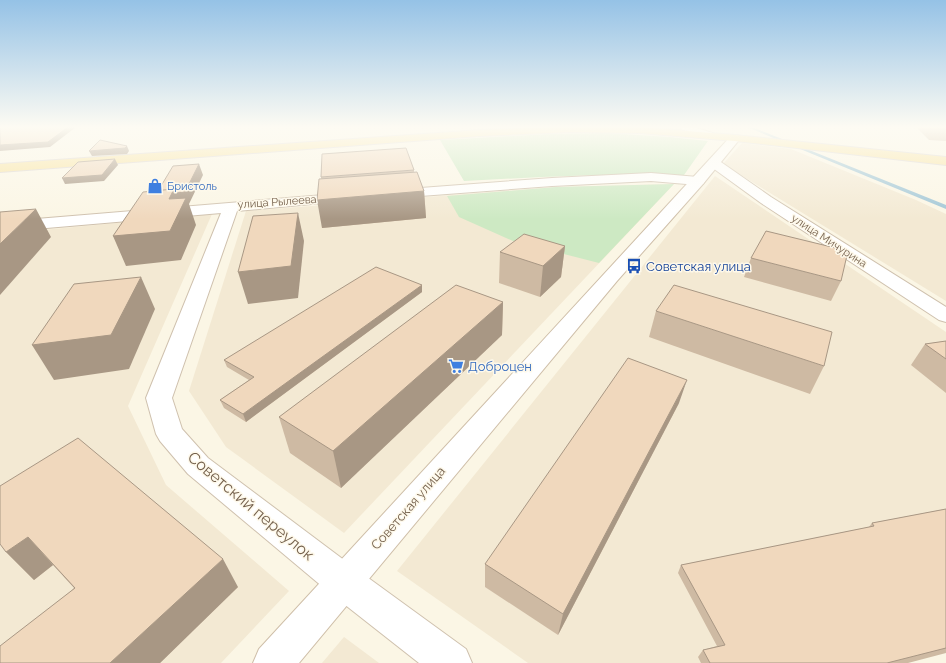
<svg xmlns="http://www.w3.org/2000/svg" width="946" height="663" viewBox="0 0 946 663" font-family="Raleway,sans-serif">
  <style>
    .residential { fill: #f3e9d3 }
    .green { fill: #cde9c3 }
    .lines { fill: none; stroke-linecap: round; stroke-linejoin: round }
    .stream { fill: #a0c6d6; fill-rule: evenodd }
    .street-casing { stroke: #cfc1ae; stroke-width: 2 }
    .secondary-casing { stroke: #cfbfa9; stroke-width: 2 }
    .primary-casing { stroke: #dbd5d0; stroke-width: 2 }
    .street { fill: #fff; fill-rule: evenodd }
    .secondary { fill: #fff; fill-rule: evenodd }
    .primary { fill: #f8e39f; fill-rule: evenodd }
    .wall { fill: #cebaa3 }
    .shaded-wall { fill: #a89784 }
    .building { fill: #f0d8bd; stroke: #a89784 }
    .labels { text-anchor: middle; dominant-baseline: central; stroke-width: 3; stroke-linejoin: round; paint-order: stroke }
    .far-shop-label { font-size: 11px; fill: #366cbe; stroke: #fef9eb; text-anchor: start }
    .far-street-label { font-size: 11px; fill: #735f4b; stroke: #fef9eb }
    .transit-label { font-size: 13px; fill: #164399; stroke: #fef9eb; text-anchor: start }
    .shop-label { font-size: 13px; fill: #366cbe; stroke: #fef9eb; text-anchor: start }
    .street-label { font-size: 13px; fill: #735f4b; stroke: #fef9eb }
    .near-street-label { font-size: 16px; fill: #735f4b; stroke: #fef9eb }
  </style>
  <rect width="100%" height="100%" fill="#fbf6e5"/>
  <g class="residential">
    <polygon points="742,143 791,149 916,200 946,214 946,301 723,164"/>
    <polygon points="715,176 946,332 946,651 826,663 528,663 397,571"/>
    <polygon points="674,184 344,533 226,447 189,391 246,211 556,187"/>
    <polygon points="212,214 128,406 166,485 289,591 221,663 0,663 0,234"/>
    <polygon points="344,637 379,663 322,663"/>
  </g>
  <g class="green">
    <path d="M607,133L670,137L708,141L684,175C610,173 537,177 464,181L440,140L548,134Z"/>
    <polygon points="674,184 599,263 513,241 459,217 447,196 556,187"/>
  </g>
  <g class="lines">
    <polygon class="stream" points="747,127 752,127 946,205 946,209"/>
    <g class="street-casing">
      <g id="street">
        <polygon points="680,127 694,127 715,134 717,136 711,139 681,129"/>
        <polygon points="714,159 718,160 771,197 946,307 946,322 939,320 761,203 710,166 708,163 710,160"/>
        <polygon points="651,173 698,177 703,178 705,181 703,184 698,185 651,181 552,186 394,198 389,197 387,194 389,191 394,190 552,178"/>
        <polygon points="348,193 353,194 355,197 353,200 237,211 172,398 182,429 208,458 356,569 466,649 472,663 419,663 330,593 188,474 160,441 156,434 146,398 221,213 0,232 0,222"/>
      </g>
    </g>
    <g class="secondary-casing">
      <polygon id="secondary" points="735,135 739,136 741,138 739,140 703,184 617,281 299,663 253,663 259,649 731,136"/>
    </g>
    <g class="primary-casing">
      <polygon id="primary" points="550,127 640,127 735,135 946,157 946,165 735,141 640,133 570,132 480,136 0,172 0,164 480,130"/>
    </g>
    <use href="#street" class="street"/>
    <use href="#secondary" class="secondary"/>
    <use href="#primary" class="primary"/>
  </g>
  <g class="wall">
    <polygon points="916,127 946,127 946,141 929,140"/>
    <polygon points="414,170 414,172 424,191 426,218 322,228 321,177"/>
    <polygon points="565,246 561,277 540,297 499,283 500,252"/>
    <polygon points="751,258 841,281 831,301 744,277"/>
    <polygon points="422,285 422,292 246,422 224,408 220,400 249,380 227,367 224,360"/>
    <polygon points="503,302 502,335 341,488 290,453 279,417"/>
    <polygon points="656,311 824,366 810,394 649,337"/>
    <polygon points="946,341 946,393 911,365 925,344"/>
    <polygon points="679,403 558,635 485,587 485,564"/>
    <polygon points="0,486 238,587 160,663 0,663 74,588 53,565 34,580 6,552"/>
    <polygon points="946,509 946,653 908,663 701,663 698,657 703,650 717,646 678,573 681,565 869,527 872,523"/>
  </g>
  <g class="shaded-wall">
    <polygon points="68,127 76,127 50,147 0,151 0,145"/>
    <polygon points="127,146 129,151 127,154 92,156 89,151"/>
    <polygon points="115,159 118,165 104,181 65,184 62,178"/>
    <polygon points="199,164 203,175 189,204 196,225 181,260 126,266 113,236 160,207 174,189"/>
    <polygon points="424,191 426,218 322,228 317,200"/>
    <polygon points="36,209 51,237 0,295 0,244"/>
    <polygon points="298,213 304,241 298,298 248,304 238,272"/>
    <polygon points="565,246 561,277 540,297 543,266"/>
    <polygon points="141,277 155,309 129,369 54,380 32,345"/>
    <polygon points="422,285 422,292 246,422 243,414"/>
    <polygon points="503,302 502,335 341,488 333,451"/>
    <polygon points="687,380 679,403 558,635 563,614"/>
    <polygon points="28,537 53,565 34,580 6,552"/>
    <polygon points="223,559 238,587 160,663 110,663"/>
  </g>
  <g class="building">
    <polygon points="0,127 68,127 48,142 0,145"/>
    <polygon points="100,140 127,146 125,148 89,151"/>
    <polygon points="406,148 414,170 321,177 322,154"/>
    <polygon points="115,159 102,175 62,178 78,162"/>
    <polygon points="199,164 185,192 176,193 174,189 158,191 173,166"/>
    <polygon points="417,172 424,191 317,200 319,179"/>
    <polygon points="174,189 169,199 186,198 170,231 113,236 143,192"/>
    <polygon points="36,209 0,244 0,212"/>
    <polygon points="298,213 291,266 238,272 253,216"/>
    <polygon points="766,231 848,251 841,281 751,258"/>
    <polygon points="524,234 565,246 543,266 500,252"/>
    <polygon points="376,267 422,285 243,414 220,400 254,377 224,360"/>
    <polygon points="141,277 111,335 32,345 74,284"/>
    <polygon points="456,285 503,302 333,451 279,417"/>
    <polygon points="674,285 832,332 824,366 656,311"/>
    <polygon points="946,341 946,359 925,344"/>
    <polygon points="628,358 687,380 563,614 485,564"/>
    <polygon points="78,438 223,559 110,663 0,663 0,646 75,588 28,537 6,552 0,544 0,486"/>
    <polygon points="946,509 946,648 887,663 710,663 703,650 725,645 681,565 874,526 872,523"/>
  </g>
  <linearGradient id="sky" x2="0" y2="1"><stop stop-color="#95c2e6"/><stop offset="0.58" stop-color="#fdfbf3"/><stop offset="1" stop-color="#fdfbf3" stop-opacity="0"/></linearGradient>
  <rect width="946" height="219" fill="url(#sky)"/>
  <defs>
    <g id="shop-bare" transform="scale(1.2)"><path d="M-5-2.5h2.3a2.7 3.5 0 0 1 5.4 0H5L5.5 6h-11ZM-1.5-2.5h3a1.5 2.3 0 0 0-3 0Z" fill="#3f7fe0" stroke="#fef9eb" stroke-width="2.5" paint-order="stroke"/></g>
    <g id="bus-bare" transform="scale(1.2)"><path d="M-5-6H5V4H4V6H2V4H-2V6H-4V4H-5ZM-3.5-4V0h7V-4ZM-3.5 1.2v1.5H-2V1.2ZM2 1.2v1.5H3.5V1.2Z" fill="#1a4fb4" stroke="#fef9eb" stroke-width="2.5" paint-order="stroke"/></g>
    <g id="supermarket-bare" transform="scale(1.2)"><path d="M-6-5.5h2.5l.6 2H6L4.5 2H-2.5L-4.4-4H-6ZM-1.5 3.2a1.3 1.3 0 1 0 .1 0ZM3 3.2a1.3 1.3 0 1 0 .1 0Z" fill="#3f7fe0" stroke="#fef9eb" stroke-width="2.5" paint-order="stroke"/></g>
  </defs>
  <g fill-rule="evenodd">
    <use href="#shop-bare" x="155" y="186"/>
    <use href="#bus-bare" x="634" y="266"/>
    <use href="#supermarket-bare" x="456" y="366"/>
  </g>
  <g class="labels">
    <g class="far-shop-label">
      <text x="167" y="186">Бристоль</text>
    </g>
    <g class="far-street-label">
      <text transform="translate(277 202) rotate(-4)">улица Рылеева</text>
      <text transform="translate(829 241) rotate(33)">улица Мичурина</text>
    </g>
    <g class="transit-label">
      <text x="646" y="266">Советская улица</text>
    </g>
    <g class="shop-label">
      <text x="468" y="366">Доброцен</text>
    </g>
    <g class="street-label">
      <text transform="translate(408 508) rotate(-49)">Советская улица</text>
    </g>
    <g class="near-street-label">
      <text transform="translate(251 506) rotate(40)">Советский переулок</text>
    </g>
  </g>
</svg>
